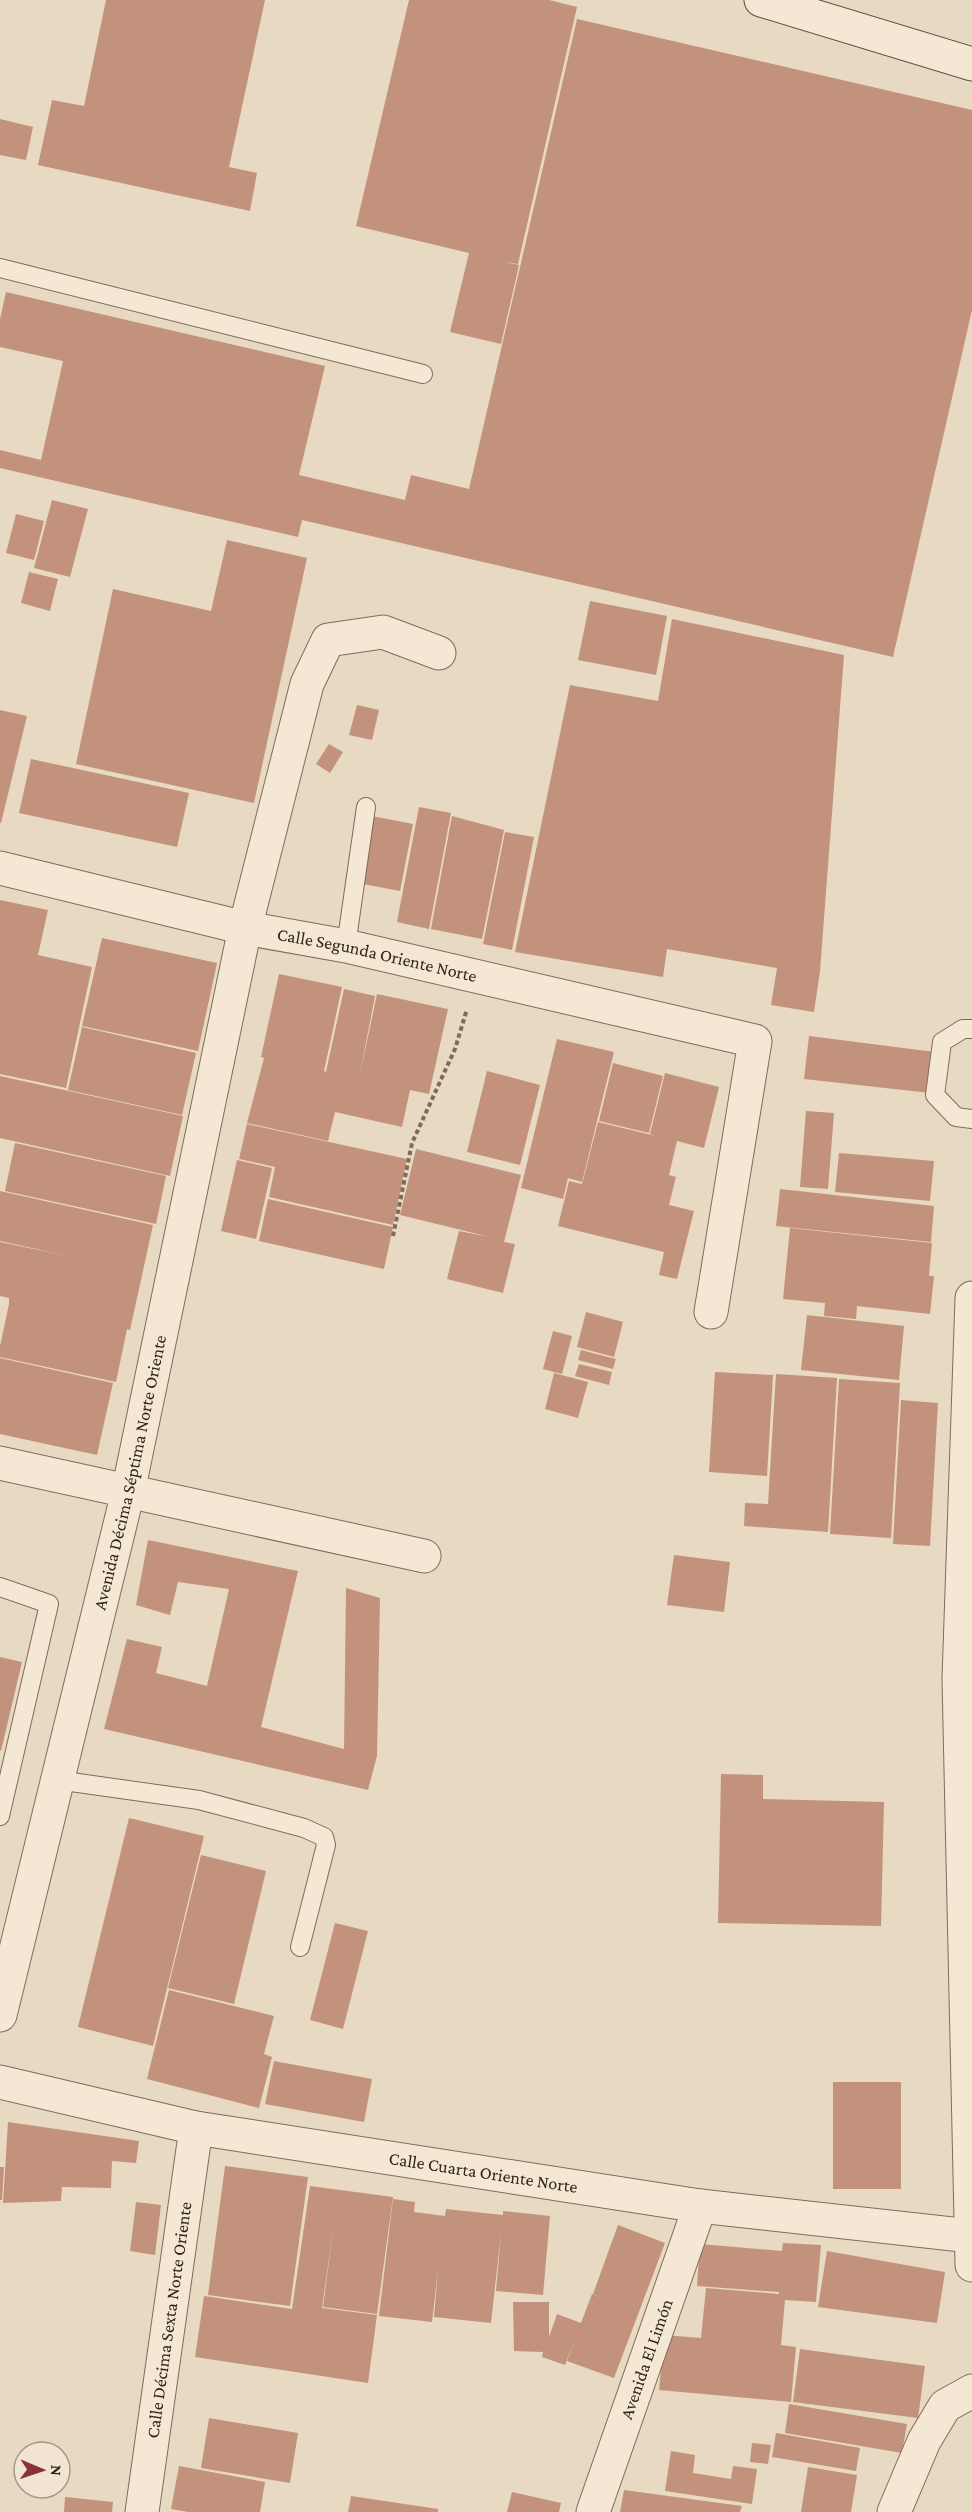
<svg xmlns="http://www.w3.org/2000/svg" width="972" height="2512" viewBox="0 0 972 2512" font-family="'Crimson Pro',serif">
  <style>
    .building { fill: #c3927c }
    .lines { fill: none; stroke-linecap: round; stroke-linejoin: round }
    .service-casing { stroke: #806b5b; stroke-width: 20 }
    .minor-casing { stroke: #806b5b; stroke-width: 35 }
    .tertiary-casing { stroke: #806b5b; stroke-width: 35 }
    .secondary-casing { stroke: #624d3e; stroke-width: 35 }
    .path { stroke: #806b5b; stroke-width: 4; stroke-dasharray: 4.5 3; stroke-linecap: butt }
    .service { stroke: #f4e7d4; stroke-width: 18 }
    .minor { stroke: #f4e7d4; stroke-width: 33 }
    .tertiary { stroke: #f4e7d4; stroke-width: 33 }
    .secondary { stroke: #f4e7d4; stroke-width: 33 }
    .labels { text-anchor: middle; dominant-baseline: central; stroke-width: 5; stroke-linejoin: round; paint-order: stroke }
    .street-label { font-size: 18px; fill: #32251e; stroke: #f1e4d1 }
  </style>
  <rect width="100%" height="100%" fill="#e8d9c2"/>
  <g class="building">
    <polygon points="106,0 265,0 229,167 257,173 250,211 38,165 52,100 84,106"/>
    <polygon points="409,0 549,0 577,7 518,264 504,262 519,265 501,344 450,332 469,253 356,226"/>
    <polygon points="577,19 972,110 972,310 893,657 302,520 298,537 0,468 0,450 41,460 63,361 0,347 0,319 6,292 325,366 299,475 405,500 411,475 469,489"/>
    <polygon points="0,119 33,127 26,160 0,155"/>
    <polygon points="52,500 88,509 70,577 34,568"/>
    <polygon points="16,514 44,521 34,560 6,553"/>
    <polygon points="227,540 307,558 254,803 76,764 113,589 211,611"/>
    <polygon points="29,572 58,579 50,611 21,603"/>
    <polygon points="590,601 667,616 656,675 578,660"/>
    <polygon points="672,619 844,655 820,971 814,1012 771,1005 777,968 667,949 663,977 515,952 570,685 658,701"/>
    <polygon points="357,705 379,710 372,740 349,735"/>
    <polygon points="0,710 27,716 1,823 0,823"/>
    <polygon points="329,744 343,752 330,773 316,764"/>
    <polygon points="31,759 189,793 177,847 19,813"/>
    <polygon points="419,807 451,813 429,929 397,922"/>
    <polygon points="372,816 413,824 400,891 358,883"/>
    <polygon points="452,816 504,830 482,939 431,929"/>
    <polygon points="505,832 534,837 512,950 483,944"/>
    <polygon points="0,900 48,910 38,955 92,967 66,1088 0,1074"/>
    <polygon points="102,938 217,963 198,1051 82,1026"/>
    <polygon points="279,974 342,987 324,1071 326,1072 344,989 375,996 359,1079 377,994 448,1009 429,1094 410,1090 402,1127 335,1112 328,1141 247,1123 264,1058 261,1057"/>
    <polygon points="82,1027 196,1053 182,1115 68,1090"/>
    <polygon points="809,1036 935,1052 930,1093 804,1079"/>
    <polygon points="557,1039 614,1052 582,1182 568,1178 563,1199 521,1188"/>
    <polygon points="613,1063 663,1076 649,1133 599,1121"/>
    <polygon points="487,1071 540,1085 520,1165 467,1152"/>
    <polygon points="665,1073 719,1087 704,1148 677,1141 669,1175 676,1177 669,1205 694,1211 677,1279 659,1275 664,1252 558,1226 569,1181 582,1184 598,1122 656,1136 650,1134"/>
    <polygon points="0,1076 183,1116 170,1176 0,1138"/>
    <polygon points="806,1111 834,1113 828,1189 800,1187"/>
    <polygon points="247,1124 407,1159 393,1225 269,1197 275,1167 239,1159"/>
    <polygon points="15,1143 166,1176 156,1224 5,1191"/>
    <polygon points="416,1149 521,1175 504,1242 515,1244 503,1293 447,1279 459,1231 490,1237 400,1215"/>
    <polygon points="839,1153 934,1161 930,1201 835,1192"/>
    <polygon points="237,1160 272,1168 256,1239 221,1231"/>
    <polygon points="780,1189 934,1206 931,1242 776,1226"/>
    <polygon points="0,1191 153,1225 130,1330 127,1329 116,1382 0,1357 0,1346 9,1304 9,1298 0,1296 0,1242 68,1256 0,1241"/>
    <polygon points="268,1199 393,1227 384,1269 259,1241"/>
    <polygon points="790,1228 932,1243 929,1276 934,1276 930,1314 857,1306 856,1319 824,1316 825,1303 783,1299"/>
    <polygon points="586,1312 623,1322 614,1357 577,1347"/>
    <polygon points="807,1315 904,1326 899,1380 801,1370"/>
    <polygon points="553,1331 572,1336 562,1374 543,1369"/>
    <polygon points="581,1350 616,1359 613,1369 578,1360"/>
    <polygon points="0,1358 113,1383 97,1455 0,1434"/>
    <polygon points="579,1364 612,1372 609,1385 575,1376"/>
    <polygon points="715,1372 773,1375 767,1476 709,1472"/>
    <polygon points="554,1373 588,1382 578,1418 545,1409"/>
    <polygon points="776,1374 837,1378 828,1532 744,1526 745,1503 768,1504"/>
    <polygon points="839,1379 900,1383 891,1538 830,1534"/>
    <polygon points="901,1400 938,1403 930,1546 893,1544"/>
    <polygon points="148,1540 298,1571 261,1727 344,1749 346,1588 380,1598 377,1756 368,1790 104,1729 127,1639 162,1647 156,1673 207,1686 229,1589 178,1582 170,1615 136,1605"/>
    <polygon points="674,1555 730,1562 724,1612 667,1605"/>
    <polygon points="0,1657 22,1662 1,1751 0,1750"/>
    <polygon points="721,1774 763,1775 763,1799 884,1802 881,1926 718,1923"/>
    <polygon points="129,1818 204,1836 153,2046 78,2027"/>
    <polygon points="201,1855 266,1871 234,2004 168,1988"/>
    <polygon points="335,1923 368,1931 343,2029 310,2020"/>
    <polygon points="169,1990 274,2016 264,2054 272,2057 259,2108 147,2079"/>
    <polygon points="274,2061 372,2079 364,2122 265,2104"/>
    <rect x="833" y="2082" width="68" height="107"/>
    <polygon points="8,2122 139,2141 136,2163 112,2161 111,2188 62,2187 61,2201 3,2203"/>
    <polygon points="225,2166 308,2177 290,2306 208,2295"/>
    <polygon points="0,2167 4,2167 2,2200 0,2200"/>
    <polygon points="310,2186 393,2197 377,2314 323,2307 334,2223 322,2308 377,2315 368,2383 195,2357 204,2296 292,2309"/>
    <polygon points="393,2199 415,2202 414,2212 445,2216 446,2209 503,2215 503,2211 550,2216 543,2295 496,2291 501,2233 491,2323 434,2317 438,2270 432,2322 379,2316"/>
    <polygon points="136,2202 161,2205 155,2255 130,2251"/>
    <polygon points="618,2225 665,2243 614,2378 567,2361 576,2336 565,2365 542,2357 543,2352 514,2351 513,2302 549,2302 549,2337 557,2314 581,2323 592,2294 604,2299 593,2294"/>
    <polygon points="783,2243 821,2245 816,2302 785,2300 781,2345 796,2347 791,2402 659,2390 664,2335 701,2338 706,2288 779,2294 779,2292 697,2286 700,2244 782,2251"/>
    <polygon points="827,2251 945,2272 937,2323 818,2307"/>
    <polygon points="800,2349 925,2366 918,2418 793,2402"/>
    <polygon points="789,2404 907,2424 902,2453 785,2433"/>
    <polygon points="209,2418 298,2433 290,2483 201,2468"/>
    <polygon points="776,2433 860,2448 856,2471 772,2457"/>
    <polygon points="752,2443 771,2445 768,2464 750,2462"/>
    <polygon points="671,2451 695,2455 693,2473 731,2479 733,2466 757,2469 752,2504 665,2491"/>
    <polygon points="179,2466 265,2482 260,2512 188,2512 171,2509"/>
    <polygon points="808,2467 857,2475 851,2512 801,2512"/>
    <polygon points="624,2490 742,2506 740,2512 620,2512"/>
    <polygon points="512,2492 561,2503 559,2512 507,2512"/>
    <polygon points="351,2496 438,2509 438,2512 348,2512"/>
    <polygon points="65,2497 113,2502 112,2512 64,2512"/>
  </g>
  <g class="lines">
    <g class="service-casing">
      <g id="service">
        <polyline points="0,268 423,374"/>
        <polyline points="346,946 366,807"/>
        <polyline points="972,1029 963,1029 942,1042 935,1095 956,1117 972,1119"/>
        <polyline points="0,1587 49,1604 0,1816"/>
        <polyline points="57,1780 199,1800 304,1828 324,1837 326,1845 300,1947"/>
      </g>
    </g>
    <g class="minor-casing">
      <g id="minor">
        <path id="s1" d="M0,868L245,928L346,946L755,1041L711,1312"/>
        <polyline points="0,1463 424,1556"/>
        <path id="s2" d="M0,2015L128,1492L245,928L307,684L328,640L383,632L439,653"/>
        <path id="s3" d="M0,2082L196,2128L700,2206L971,2236"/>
        <path id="s4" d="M142,2512L196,2128"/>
        <path id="s5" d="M593,2512L700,2206"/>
        <polyline points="894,2512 924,2441 945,2406 972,2391"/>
      </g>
    </g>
    <g class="tertiary-casing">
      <polyline id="tertiary" points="972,1298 959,1679 972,2265"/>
    </g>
    <g class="secondary-casing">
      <polyline id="secondary" points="761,0 972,64"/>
    </g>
    <polyline class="path" points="393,1236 412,1143 455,1049 467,1009"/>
    <use href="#service" class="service"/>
    <use href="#minor" class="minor"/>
    <use href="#tertiary" class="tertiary"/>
    <use href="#secondary" class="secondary"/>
  </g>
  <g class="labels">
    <g class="street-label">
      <text stroke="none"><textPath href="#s1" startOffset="387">Calle Segunda Oriente Norte</textPath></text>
      <text stroke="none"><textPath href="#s2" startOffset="558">Avenida Décima Séptima Norte Oriente</textPath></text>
      <text stroke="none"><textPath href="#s3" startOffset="492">Calle Cuarta Oriente Norte</textPath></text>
      <text stroke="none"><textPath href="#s4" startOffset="194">Calle Décima Sexta Norte Oriente</textPath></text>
      <text stroke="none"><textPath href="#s5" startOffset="162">Avenida El Limón</textPath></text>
    </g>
  </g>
  <g transform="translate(42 2470) rotate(92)"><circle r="28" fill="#f1e4d1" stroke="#a59889" stroke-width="1.5"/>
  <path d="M0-4.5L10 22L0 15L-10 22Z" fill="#89323b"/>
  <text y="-9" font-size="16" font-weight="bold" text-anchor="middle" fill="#32251e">N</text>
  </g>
</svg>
